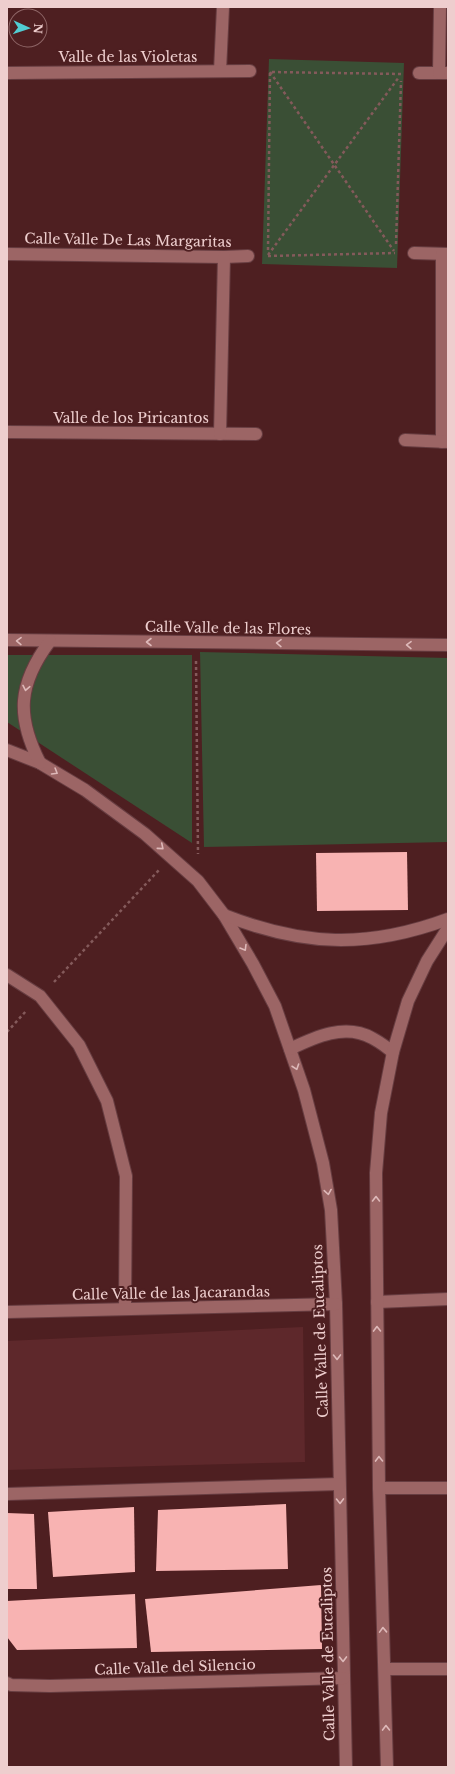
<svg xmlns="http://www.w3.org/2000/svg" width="455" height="1774" viewBox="0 0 455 1774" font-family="'Libre Baskerville',serif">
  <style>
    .built { fill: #5e282b }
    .green { fill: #3a4f35 }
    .building { fill: #f8b3b2 }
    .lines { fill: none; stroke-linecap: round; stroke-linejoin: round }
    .minor-casing { stroke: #673d41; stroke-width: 14 }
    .path { stroke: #845a5b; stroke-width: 2.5; stroke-dasharray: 3 3; stroke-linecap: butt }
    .minor { stroke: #9c6565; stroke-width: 12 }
    .oneway { stroke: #deb9b9 }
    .labels { text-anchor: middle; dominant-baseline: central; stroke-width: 4; stroke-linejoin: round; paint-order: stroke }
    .street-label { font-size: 14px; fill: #eecece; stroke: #4e1f21 }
  </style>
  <rect width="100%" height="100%" fill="#4e1f21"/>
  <polygon class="built" points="303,1327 305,1462 7,1470 7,1341"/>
  <g class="green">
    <polygon points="269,59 404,63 397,268 262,264"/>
    <polygon points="200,652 448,658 448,842 204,847"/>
    <polygon points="7,655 192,655 192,843 7,722"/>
  </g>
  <g class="building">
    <polygon points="407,852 408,910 317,911 316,853"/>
    <polygon points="286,1504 288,1569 156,1571 158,1510"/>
    <polygon points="134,1507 135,1572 53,1577 48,1512"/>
    <polygon points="7,1513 34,1514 37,1589 7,1589"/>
    <polygon points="321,1585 322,1649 151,1652 145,1599"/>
    <polygon points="135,1594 137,1648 17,1650 7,1637 7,1601"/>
  </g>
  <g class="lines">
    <g class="minor-casing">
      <g id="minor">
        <polyline points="220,71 223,7"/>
        <polyline points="7,73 250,71"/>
        <polyline points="419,73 448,73"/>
        <polyline points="439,73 440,7"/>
        <polyline points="414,253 448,254"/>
        <polyline points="7,254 224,257 248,256"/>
        <polyline points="442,254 442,442"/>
        <polyline points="7,432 256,434"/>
        <polyline points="220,434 224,257"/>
        <polyline points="405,440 448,442"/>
        <polyline points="7,640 448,645"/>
        <polyline points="7,750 40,763 85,790 145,834 198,881 224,915 253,964 275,1006 304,1090 323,1163 331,1210 336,1304 346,1767"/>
        <path d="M40,763C16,716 18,684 50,641"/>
        <path d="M224,915C303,946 367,949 448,919"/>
        <polyline points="7,975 40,996 79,1045 107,1101 126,1176 125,1309"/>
        <path d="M290,1049C315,1037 345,1023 372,1038C380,1042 386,1047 393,1052"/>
        <polyline points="377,1302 448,1299"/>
        <polyline points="7,1312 336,1304"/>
        <polyline points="379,1488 448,1488"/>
        <polyline points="7,1494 339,1484"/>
        <polyline points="385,1669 448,1669"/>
        <polyline points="7,1683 11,1685 50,1686 344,1678"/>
        <polyline points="387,1767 379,1488 376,1173 381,1113 393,1052 408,1001 427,961 448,928"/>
      </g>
    </g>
    <g class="path">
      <polyline points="270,72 394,251"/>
      <polyline points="396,244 401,81"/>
      <polyline points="268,250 270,72 401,74"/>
      <polyline points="268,255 399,77"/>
      <polyline points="268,256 395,253"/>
      <polyline points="196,661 198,854"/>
      <polyline points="54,982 159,870"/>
      <polyline points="7,1032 27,1010"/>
    </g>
    <use href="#minor" class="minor"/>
  </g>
  <defs><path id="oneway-chevron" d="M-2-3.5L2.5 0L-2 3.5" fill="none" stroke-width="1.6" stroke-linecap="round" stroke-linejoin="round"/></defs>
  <g class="oneway">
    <use href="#oneway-chevron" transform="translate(19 641) rotate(-179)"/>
    <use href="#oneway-chevron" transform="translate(149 642) rotate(-180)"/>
    <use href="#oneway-chevron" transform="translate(279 643) rotate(-179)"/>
    <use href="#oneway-chevron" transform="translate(409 645) rotate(-179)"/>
    <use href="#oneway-chevron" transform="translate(26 688) rotate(101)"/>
    <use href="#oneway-chevron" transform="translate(55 772) rotate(31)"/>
    <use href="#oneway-chevron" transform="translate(161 847) rotate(40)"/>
    <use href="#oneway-chevron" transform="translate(244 948) rotate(59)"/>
    <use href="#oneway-chevron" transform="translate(296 1067) rotate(71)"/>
    <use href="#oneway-chevron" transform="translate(328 1192) rotate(81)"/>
    <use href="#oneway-chevron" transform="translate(376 1199) rotate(-90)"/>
    <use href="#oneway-chevron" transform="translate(377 1329) rotate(-91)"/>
    <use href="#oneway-chevron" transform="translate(337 1357) rotate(89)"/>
    <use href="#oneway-chevron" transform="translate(379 1459) rotate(-91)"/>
    <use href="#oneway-chevron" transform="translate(340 1501) rotate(89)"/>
    <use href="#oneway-chevron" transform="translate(383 1630) rotate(-92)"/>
    <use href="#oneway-chevron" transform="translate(343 1659) rotate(89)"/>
    <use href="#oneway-chevron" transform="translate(386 1728) rotate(-91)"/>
  </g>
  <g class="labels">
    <g class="street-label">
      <text x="128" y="57">Valle de las Violetas</text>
      <text transform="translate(128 240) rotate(1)">Calle Valle De Las Margaritas</text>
      <text x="131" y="418">Valle de los Piricantos</text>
      <text transform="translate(228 628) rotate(1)">Calle Valle de las Flores</text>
      <text transform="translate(171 1293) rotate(-1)">Calle Valle de las Jacarandas</text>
      <text transform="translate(320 1331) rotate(-92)">Calle Valle de Eucaliptos</text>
      <text transform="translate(328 1654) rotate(-91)">Calle Valle de Eucaliptos</text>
      <text transform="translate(175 1667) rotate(-2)">Calle Valle del Silencio</text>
    </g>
  </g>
  <rect width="455" height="1774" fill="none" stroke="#eecece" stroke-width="16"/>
  <g transform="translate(28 28) rotate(93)"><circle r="19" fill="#4e1f21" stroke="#8e6566"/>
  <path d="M0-3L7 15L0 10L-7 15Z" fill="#51ccd2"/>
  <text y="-6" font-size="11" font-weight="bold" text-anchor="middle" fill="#eecece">N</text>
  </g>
</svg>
